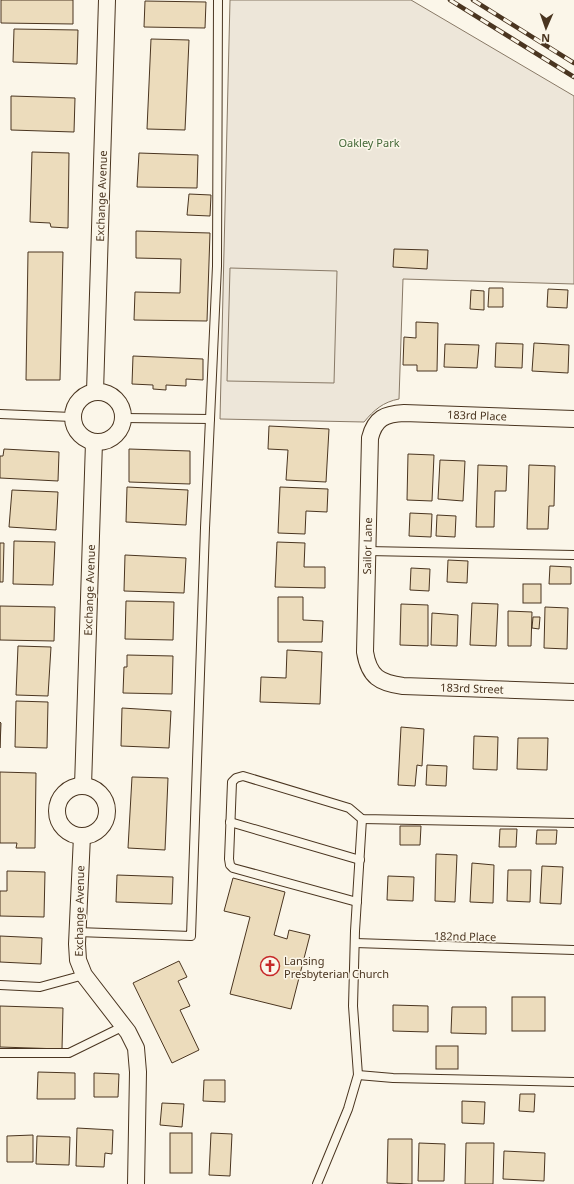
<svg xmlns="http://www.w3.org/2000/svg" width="574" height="1184" viewBox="0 0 574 1184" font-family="'Noto Sans',sans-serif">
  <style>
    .green { fill: #ede6d9; stroke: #887966 }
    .parking { fill: #ede7d9; stroke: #887966 }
    .building { fill: #ecdcbc; stroke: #4a3520 }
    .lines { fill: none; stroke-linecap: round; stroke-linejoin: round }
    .service-casing { stroke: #4a3520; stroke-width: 10 }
    .minor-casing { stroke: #4a3520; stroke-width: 18 }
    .service { stroke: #fbf6e9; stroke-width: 8 }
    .minor { stroke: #fbf6e9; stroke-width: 16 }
    .rail-casing { stroke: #4a3520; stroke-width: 4.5 }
    .rail { stroke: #fbf6e9; stroke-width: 3; stroke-dasharray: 9; stroke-linecap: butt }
    .labels { text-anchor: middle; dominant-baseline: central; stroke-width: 3; stroke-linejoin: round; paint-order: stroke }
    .park-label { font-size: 11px; fill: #436837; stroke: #fbf6e9 }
    .street-label { font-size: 11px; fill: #4a3520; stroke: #fbf6e9 }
    .poi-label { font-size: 11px; fill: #4a3520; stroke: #fbf6e9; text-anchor: start }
  </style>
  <rect width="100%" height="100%" fill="#fbf6e9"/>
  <path class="green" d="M230,0H411L574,96V284L403,279L399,399C383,402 374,410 364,422L220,419Z"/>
  <polygon class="parking" points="230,268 337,271 334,383 227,381"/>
  <g class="building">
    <polygon points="1,0 73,0 73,24 1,23"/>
    <polygon points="145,1 206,2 205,28 144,27"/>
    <polygon points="14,29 78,30 77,64 13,62"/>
    <polygon points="151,39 189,40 185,130 147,129"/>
    <polygon points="11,96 75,98 74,132 11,130"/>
    <polygon points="32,152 69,153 68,228 51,227 50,223 30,222"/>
    <polygon points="139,153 198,155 197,188 137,187"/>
    <polygon points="189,194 211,195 210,216 187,215"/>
    <polygon points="136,231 210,233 207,321 134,320 135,292 180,293 181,259 136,258"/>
    <polygon points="394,249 428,250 427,269 393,267"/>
    <polygon points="28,252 63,252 60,380 26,380"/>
    <polygon points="489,288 503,288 503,307 488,307"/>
    <polygon points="548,289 568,290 567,308 547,307"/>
    <polygon points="471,290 484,291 484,310 470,309"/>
    <polygon points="416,322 438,323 437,371 417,371 417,365 403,365 404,337 416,338"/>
    <polygon points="496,343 523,344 522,368 495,367"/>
    <polygon points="534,343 569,345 568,373 532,371"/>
    <polygon points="445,344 479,345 477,368 444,367"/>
    <polygon points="133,356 203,359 203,380 186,379 186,386 166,385 166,390 153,389 153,385 132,384"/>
    <polygon points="269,426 329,429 326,482 286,480 288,450 268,449"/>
    <polygon points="4,449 59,452 58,481 0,478 0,456 3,456"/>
    <polygon points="129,449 190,451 190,484 129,482"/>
    <polygon points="408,454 434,455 432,501 407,500"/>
    <polygon points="440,460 465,461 463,501 438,499"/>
    <polygon points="478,465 507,466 506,491 495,491 494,527 476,527"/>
    <polygon points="529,465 555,466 554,506 549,506 548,529 527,529"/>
    <polygon points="127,487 188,490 186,525 126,522"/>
    <polygon points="280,487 328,489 327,512 306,511 305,534 278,533"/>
    <polygon points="12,490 58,492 56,530 9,527"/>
    <polygon points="410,513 432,514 431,537 409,536"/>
    <polygon points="437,515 456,516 455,537 436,536"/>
    <polygon points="14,541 55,542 53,585 13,584"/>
    <polygon points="277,542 305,543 304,567 325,567 325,588 275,587"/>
    <polygon points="0,543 4,543 3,582 0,582"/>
    <polygon points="125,555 186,558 184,593 124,591"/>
    <polygon points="448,560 468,561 467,583 447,582"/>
    <polygon points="550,566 571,567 571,584 549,584"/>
    <polygon points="411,568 430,569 429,591 410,590"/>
    <rect x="523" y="584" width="18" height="19"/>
    <polygon points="278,597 303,597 303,620 323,621 322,642 278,642"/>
    <polygon points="126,601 174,602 173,640 125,639"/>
    <polygon points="472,603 498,604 496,646 470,645"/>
    <polygon points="401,604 428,605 428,646 400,645"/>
    <polygon points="0,606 55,607 54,641 0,640"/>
    <polygon points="545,607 568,608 567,649 544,648"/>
    <polygon points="508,611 532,612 531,646 508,646"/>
    <polygon points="432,613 458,615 457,646 431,645"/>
    <polygon points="533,617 540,617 539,629 532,628"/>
    <polygon points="18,646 51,647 48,696 16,695"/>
    <polygon points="287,650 322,652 320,704 260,702 261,677 286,678"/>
    <polygon points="127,655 173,656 172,694 123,693 124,667 127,667"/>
    <polygon points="16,701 48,702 47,748 15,747"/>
    <polygon points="122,708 171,711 169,748 121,746"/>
    <polygon points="0,722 1,723 0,748"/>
    <polygon points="401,727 424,729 422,766 417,765 415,786 398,785"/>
    <polygon points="474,736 498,737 497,770 473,769"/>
    <polygon points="518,738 548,738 547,770 517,769"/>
    <polygon points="427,765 447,766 446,786 426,785"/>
    <polygon points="0,772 36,773 35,848 16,848 17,843 0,843"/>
    <polygon points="132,777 168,778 165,850 128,848"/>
    <polygon points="400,826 421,826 420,845 400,845"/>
    <polygon points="500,829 517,829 516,847 499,847"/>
    <polygon points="537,830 557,830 556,844 536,844"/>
    <polygon points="436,854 457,855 455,902 435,901"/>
    <polygon points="472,863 494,865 493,903 470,902"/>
    <polygon points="542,866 563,867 561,904 540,903"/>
    <polygon points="508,870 531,870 530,902 507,901"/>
    <polygon points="7,871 45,872 44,917 0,916 0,891 7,891"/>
    <polygon points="117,875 173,877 172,904 116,902"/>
    <polygon points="388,876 414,877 413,901 387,900"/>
    <polygon points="233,878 285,892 274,935 287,939 289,930 310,935 291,1009 230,994 250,917 224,911"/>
    <polygon points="0,936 42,938 41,964 0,962"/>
    <polygon points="179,961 187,977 178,981 190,1006 180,1010 199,1050 172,1063 133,983"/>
    <rect x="512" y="997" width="33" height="34"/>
    <polygon points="393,1005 428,1006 428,1032 393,1031"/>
    <polygon points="0,1006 63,1008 62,1049 0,1047"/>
    <polygon points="452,1007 486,1007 486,1034 451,1033"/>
    <rect x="436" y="1046" width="22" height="23"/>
    <polygon points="38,1072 75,1073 75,1099 37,1099"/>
    <polygon points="94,1073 119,1074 118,1097 94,1097"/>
    <polygon points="204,1080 225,1080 225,1102 203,1101"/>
    <polygon points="520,1094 535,1094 534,1112 519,1111"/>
    <polygon points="462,1101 485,1102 484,1124 462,1123"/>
    <polygon points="162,1103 184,1104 182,1127 160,1125"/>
    <polygon points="77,1128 113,1130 112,1154 105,1153 104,1167 76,1166"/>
    <rect x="170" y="1133" width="22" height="40"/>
    <polygon points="211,1133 232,1134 230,1176 209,1175"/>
    <polygon points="33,1135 33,1162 7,1162 7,1136"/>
    <polygon points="37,1136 70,1137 69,1165 36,1164"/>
    <polygon points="388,1139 412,1139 412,1184 387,1183"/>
    <polygon points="419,1143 445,1144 444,1181 418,1181"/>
    <polygon points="466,1143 494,1143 493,1184 465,1184"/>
    <polygon points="504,1151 545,1153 544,1181 503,1179"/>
  </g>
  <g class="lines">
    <g class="service-casing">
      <g id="service">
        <polyline points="0,414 72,417"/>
        <polyline points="124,418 210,419"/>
        <polyline points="367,551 574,555"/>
        <polyline points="230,822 360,860"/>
        <polyline points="357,902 233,868 230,865 229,859 232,782 236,778 243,776 349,808 362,819 574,823"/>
        <polyline points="77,932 191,936 205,528 217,266 218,0"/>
        <polyline points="355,943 574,950"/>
        <polyline points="0,985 40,987 84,975"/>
        <polyline points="0,1053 69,1053 124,1026"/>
        <polyline points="358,1075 393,1078 574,1082"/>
        <polyline points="317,1184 348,1109 358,1075 353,1006 355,931 362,819"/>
      </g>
    </g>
    <g class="minor-casing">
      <g id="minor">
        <circle cx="98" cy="417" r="25"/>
        <polyline points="95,392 107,0"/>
        <path d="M574,419L404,413C385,414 375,418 370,438L365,652C369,677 380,683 403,686L574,692"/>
        <polyline points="83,786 94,442"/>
        <circle cx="82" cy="811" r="25"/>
        <polyline points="82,836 77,944 78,960 84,975 128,1032 136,1048 138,1072 136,1184"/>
      </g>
    </g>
    <use href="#service" class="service"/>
    <use href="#minor" class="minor"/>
    <g class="rail-casing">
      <g id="rail">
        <polyline points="450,0 574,77"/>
        <polyline points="473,0 574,63"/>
      </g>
    </g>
    <use href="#rail" class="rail"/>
  </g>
  <defs>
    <g id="church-ring" transform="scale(1)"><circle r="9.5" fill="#fbf6e9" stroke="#c62828" stroke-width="1.5"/><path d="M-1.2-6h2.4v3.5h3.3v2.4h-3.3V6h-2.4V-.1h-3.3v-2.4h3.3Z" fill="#c62828"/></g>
  </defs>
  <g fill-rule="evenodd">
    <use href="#church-ring" x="270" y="966"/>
  </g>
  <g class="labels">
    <g class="park-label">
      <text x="369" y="142">Oakley Park</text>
    </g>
    <g class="street-label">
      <text transform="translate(101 196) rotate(-88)">Exchange Avenue</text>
      <text transform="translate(477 415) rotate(2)">183rd Place</text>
      <text transform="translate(367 546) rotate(-89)">Sailor Lane</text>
      <text transform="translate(89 590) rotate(-88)">Exchange Avenue</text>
      <text transform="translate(472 688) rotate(2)">183rd Street</text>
      <text transform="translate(79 911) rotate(-89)">Exchange Avenue</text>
      <text transform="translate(465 936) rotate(1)">182nd Place</text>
    </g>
    <g class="poi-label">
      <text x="284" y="960">Lansing<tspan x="284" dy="13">Presbyterian Church</tspan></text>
    </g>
  </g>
  <g transform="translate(546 28) rotate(182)" stroke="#fbf6e9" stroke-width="3" paint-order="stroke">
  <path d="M0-3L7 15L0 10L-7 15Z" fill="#4a3520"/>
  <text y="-6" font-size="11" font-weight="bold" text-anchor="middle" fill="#4a3520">N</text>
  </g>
</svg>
